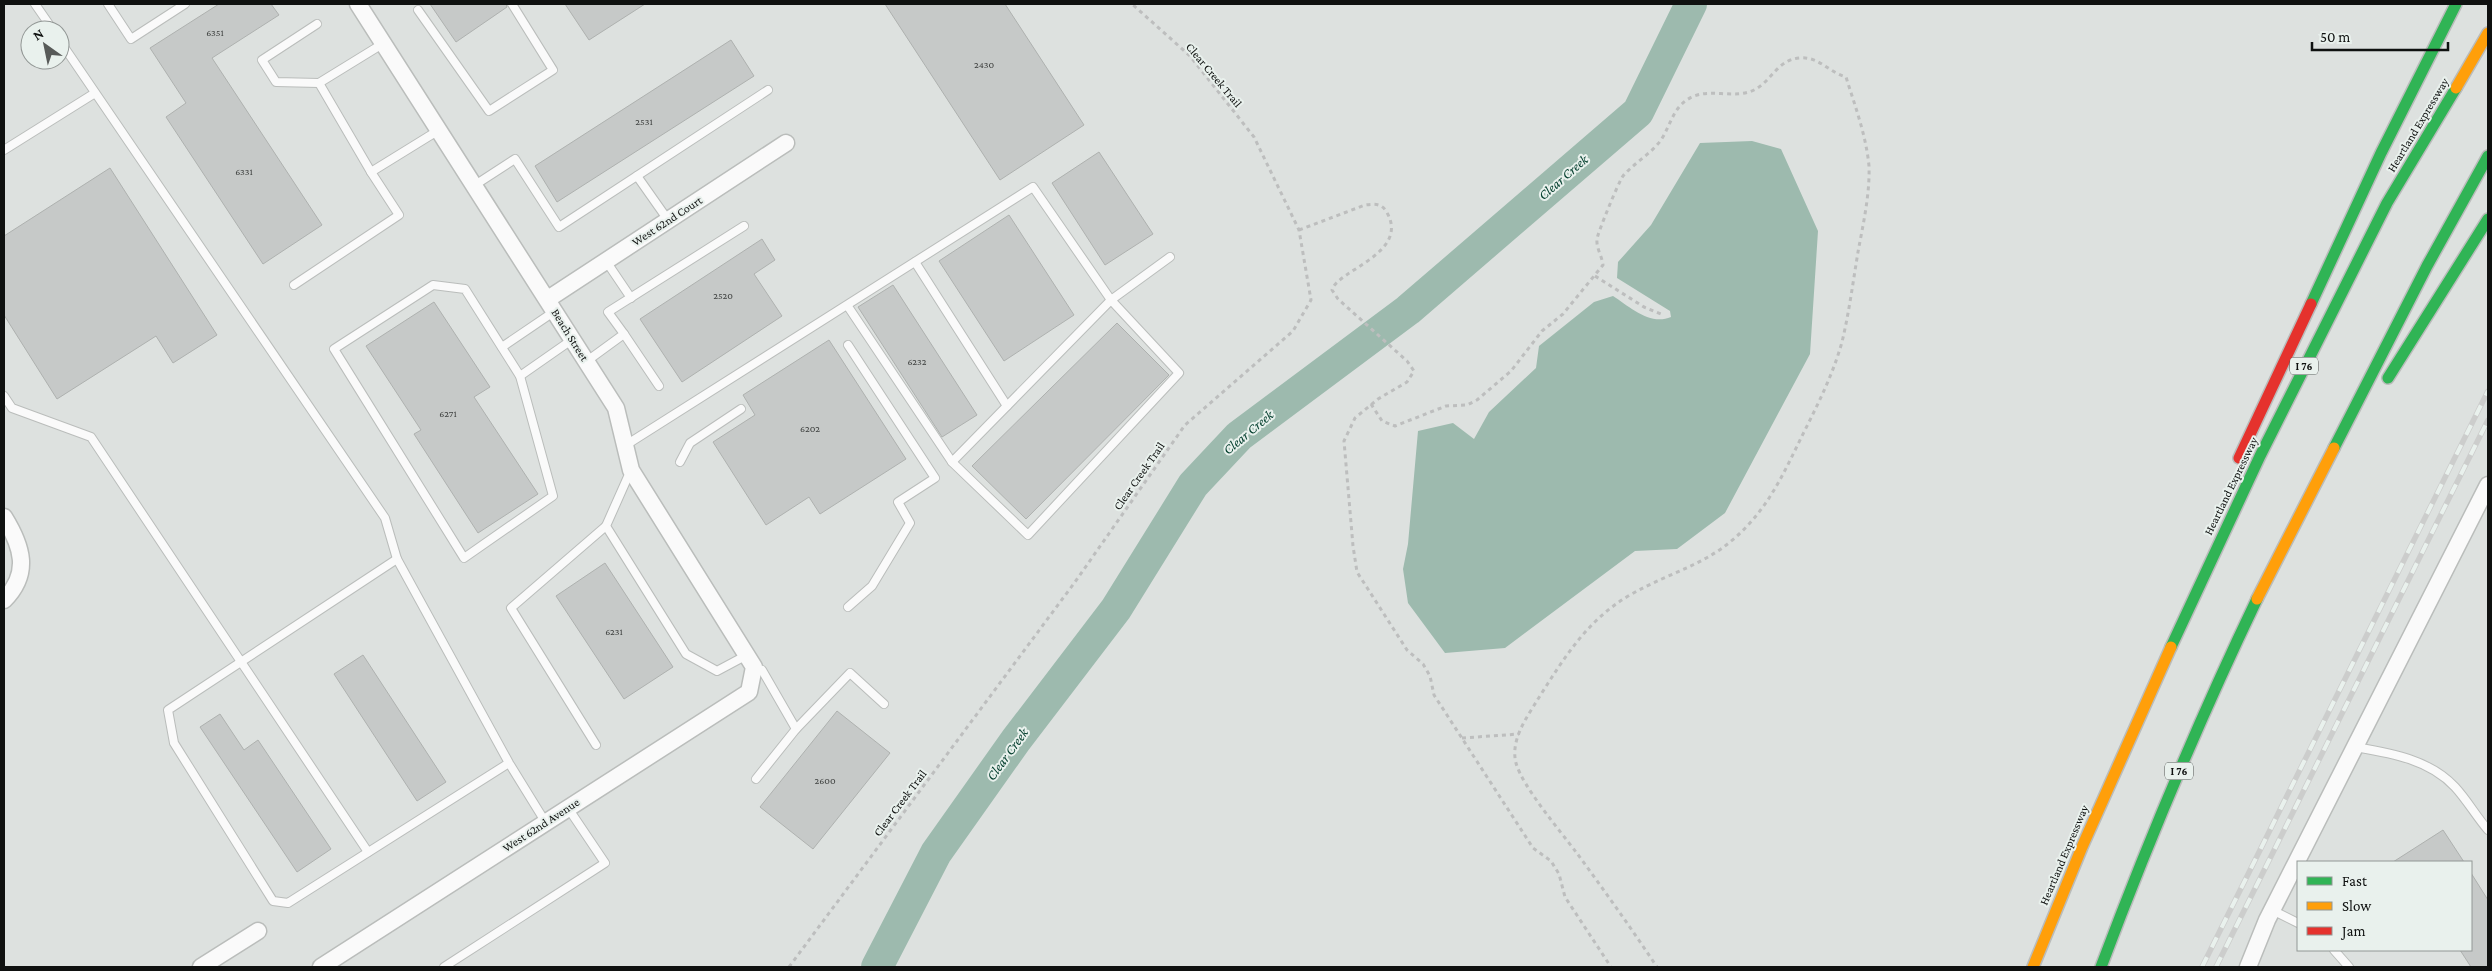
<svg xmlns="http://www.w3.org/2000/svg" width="2492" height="971" viewBox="0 0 2492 971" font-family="'Crimson Pro',serif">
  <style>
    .water { fill: #9dbaae }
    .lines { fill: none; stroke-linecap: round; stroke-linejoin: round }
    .river { stroke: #9dbaae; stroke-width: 32 }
    .building { fill: #c6c9c8; stroke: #aeb1af }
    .lane-casing { stroke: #babdbb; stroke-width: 10 }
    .street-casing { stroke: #babdbb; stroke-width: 19 }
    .fast-casing { stroke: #babcbb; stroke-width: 14 }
    .slow-casing { stroke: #babcbb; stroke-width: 14 }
    .jam-casing { stroke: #babcbb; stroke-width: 14 }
    .path { stroke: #bdbebe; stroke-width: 3; stroke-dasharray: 4 4; stroke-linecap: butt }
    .lane { stroke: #fafafa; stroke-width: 8 }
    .street { stroke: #fafafa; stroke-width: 16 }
    .fast { stroke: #30b455; stroke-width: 11 }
    .slow { stroke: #ff9f0a; stroke-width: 11 }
    .jam { stroke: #e5322d; stroke-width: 11 }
    .rail-casing { stroke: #cccdcc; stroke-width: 5.5 }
    .rail { stroke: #e9f1ed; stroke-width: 4; stroke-dasharray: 11; stroke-linecap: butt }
    .labels { text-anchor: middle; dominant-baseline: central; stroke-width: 4; stroke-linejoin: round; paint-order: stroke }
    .number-label { font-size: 10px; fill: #3e403f }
    .shield { fill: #e9f1ed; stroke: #505452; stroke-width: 1 }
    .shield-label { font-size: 11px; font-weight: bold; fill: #0f1110 }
    .street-label { font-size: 12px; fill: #0f1110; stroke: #e9f1ed }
    .water-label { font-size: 14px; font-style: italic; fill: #05402f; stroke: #e9f1ed }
  </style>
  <rect width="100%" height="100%" fill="#dde1df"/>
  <path class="water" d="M1752,141L1781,149L1818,231L1810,354L1725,513L1677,549L1635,551L1505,648L1445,653L1408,603L1403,569L1408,544L1418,431L1453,423L1474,439L1489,412L1536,368L1539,346L1594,302L1613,296C1630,307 1650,326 1671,317L1670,311L1617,278L1618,262L1651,225L1700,143Z"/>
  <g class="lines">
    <polyline class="river" points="877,967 936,853 1016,740 1116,609 1193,485 1239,436 1408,310 1638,112 1691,4"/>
  </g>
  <g class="building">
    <polygon points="219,4 271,4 279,15 212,58 322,225 263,264 166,117 186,103 150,48"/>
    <polygon points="430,4 506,4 507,7 456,42"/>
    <polygon points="565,4 645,4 589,40"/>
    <polygon points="885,4 1005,4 1084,125 1000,180"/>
    <polygon points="731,40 754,76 557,202 535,166"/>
    <polygon points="1099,152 1153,234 1105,265 1052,183"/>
    <polygon points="110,168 217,335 173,363 156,336 57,399 4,315 4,236"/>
    <polygon points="1009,215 1074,315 1004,361 939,261"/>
    <polygon points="762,239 775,260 754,274 782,316 682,382 640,319"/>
    <polygon points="893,285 977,415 942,437 858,307"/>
    <polygon points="434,302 490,387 474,397 538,494 478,533 414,434 421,430 366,346"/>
    <polygon points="1117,323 1169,375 1026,519 972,466"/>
    <polygon points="829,340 906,459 820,514 809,497 766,525 713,442 755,415 743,395"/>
    <polygon points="605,563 673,667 624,699 556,596"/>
    <polygon points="363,655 446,782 417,801 334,674"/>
    <polygon points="837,711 890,753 813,849 760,807"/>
    <polygon points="220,714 244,750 258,740 331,849 297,872 200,727"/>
    <polygon points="2443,830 2464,862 2393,862"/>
    <polygon points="2471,873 2488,900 2488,967 2471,967 2460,950 2471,950"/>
  </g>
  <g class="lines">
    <g class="lane-casing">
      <g id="lane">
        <polyline points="35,4 53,30"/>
        <polyline points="108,4 131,39 185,4"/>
        <polyline points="418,10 489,111 553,70 512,4"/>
        <polyline points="317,24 262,60 276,82 319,83"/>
        <polyline points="60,41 385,518 397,559"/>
        <polyline points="384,43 319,83 371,172 439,130"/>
        <polyline points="4,150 95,93"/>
        <polyline points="637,176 668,220"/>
        <polyline points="475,185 515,159 559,227 768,90"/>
        <polyline points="606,261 631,298"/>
        <polyline points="915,262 1007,406"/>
        <polyline points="294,285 399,215 371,172"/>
        <polygon points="433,285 465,289 520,376 553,496 464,558 334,349"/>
        <polyline points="624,334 659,386"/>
        <polyline points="502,347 555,311"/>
        <polyline points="587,361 624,334 608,312 744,226"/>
        <polyline points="520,376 573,339"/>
        <polyline points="4,396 12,408 91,437 368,852"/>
        <polyline points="626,445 1033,187 1111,300 952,462 847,305"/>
        <polyline points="680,462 690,443 741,409"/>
        <polyline points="952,462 1028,535 1179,373 1111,300 1170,257"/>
        <polyline points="630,472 606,526 686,654 717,671 747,655"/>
        <polyline points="848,607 872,586 910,523 898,502 935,478 848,345"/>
        <polyline points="796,729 850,673 884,704"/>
        <polyline points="596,745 511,608 606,526"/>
        <path d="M2355,747C2390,753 2429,759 2455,787C2467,800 2476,816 2488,830"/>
        <polyline points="509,763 288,903 273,901 174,743 168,710 397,559 509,763 546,823"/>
        <polyline points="756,779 796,729 762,670"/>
        <polyline points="2272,910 2298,923"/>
        <polyline points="2334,950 2349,967"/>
        <polyline points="444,967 605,863 568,808"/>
      </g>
    </g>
    <g class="street-casing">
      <g id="street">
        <polyline points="548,299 786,143"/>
        <path d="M4,517C22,546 31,573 4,600"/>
        <polyline points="201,967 258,931"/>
        <polyline points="321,967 749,692 754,667 631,470 616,408 358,4"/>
        <polyline points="2248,967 2267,920 2488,485"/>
      </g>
    </g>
    <g class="fast-casing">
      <g id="fast">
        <polyline points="2311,304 2381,153 2456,4"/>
        <polyline points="2388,378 2488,219"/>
        <polyline points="2334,448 2427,266 2488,156"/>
        <polyline points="2171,647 2260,456 2387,203 2456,88"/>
        <path d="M2101,967C2148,842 2199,720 2257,599"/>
      </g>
    </g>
    <g class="slow-casing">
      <g id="slow">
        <polyline points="2456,88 2488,33"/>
        <polyline points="2257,599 2334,448"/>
        <polyline points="2033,967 2082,847 2171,647"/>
      </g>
    </g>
    <g class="jam-casing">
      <polyline id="jam" points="2239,458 2311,304"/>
    </g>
    <g class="path">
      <path d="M1299,230L1365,205C1374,204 1381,203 1386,211C1412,253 1337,270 1332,290L1338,299L1407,361L1414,371L1407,382L1378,399L1355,418L1344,441L1353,546L1357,572L1407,650L1423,664L1430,676L1434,695L1533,848L1551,861L1559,874L1565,897L1611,967"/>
      <polyline points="1595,276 1644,307 1661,314"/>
      <path d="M1371,404L1382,421L1395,426L1446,406L1467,405L1477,400L1511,371L1542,331L1563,314L1603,265C1602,256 1596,248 1597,239C1598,232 1619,181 1623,176C1634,163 1651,154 1661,140C1672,123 1673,105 1694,96C1713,89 1736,99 1754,90C1772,81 1777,60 1799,58C1819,56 1828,72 1846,77C1855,106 1866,135 1869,166C1870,194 1863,225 1858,252C1853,282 1849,313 1842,342C1833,374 1819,402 1804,432C1788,464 1774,497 1749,524C1712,565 1675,569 1630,595C1587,620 1564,658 1538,699C1527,717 1510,740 1516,763C1522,786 1561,832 1576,852C1604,890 1631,928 1657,967"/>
      <polyline points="1462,738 1519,734"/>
      <polyline points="789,967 1075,582 1185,425 1293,331 1311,300 1299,230 1254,137 1190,56 1132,4"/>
    </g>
    <use href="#lane" class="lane"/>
    <use href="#street" class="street"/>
    <use href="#fast" class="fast"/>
    <use href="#slow" class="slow"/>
    <use href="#jam" class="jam"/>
    <g class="rail-casing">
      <g id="rail">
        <polyline points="2202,967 2488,391"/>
        <polyline points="2216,967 2488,420"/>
      </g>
    </g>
    <use href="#rail" class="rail"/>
  </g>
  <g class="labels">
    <g class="number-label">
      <text x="215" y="32">6351</text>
      <text x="984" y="64">2430</text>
      <text x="644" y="121">2531</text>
      <text x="244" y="171">6331</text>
      <text x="723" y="295">2520</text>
      <text x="917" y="361">6232</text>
      <text x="448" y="413">6271</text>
      <text x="810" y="428">6202</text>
      <text x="614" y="631">6231</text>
      <text x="825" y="780">2600</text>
    </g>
    <g class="shield">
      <rect x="2290" y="357.5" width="28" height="17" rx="4"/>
      <rect x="2165" y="762.5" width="28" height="17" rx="4"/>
    </g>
    <g class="shield-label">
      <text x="2304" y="366">I 76</text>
      <text x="2179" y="771">I 76</text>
    </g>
    <g class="street-label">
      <text transform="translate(1214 75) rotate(50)">Clear Creek Trail</text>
      <text transform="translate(2418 125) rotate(-59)">Heartland Expressway</text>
      <text transform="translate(667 221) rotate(-33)">West 62nd Court</text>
      <text transform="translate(570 335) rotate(58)">Beach Street</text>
      <text transform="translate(1139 476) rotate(-55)">Clear Creek Trail</text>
      <text transform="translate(2231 486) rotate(-64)">Heartland Expressway</text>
      <text transform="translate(900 803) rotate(-53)">Clear Creek Trail</text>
      <text transform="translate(541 825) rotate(-33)">West 62nd Avenue</text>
      <text transform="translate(2064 855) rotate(-67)">Heartland Expressway</text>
    </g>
    <g class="water-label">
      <text transform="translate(1563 177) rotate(-41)">Clear Creek</text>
      <text transform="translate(1248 432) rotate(-40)">Clear Creek</text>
      <text transform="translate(1007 754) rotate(-54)">Clear Creek</text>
    </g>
  </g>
  <rect width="2492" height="971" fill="none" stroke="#0f1110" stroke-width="10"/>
  <rect x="2297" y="861" width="175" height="90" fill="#e9f1ed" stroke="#929795"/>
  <rect x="2307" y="877" width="25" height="8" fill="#30b455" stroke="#929795"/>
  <text x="2342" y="886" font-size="15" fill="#0f1110">Fast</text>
  <rect x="2307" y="902" width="25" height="8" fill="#ff9f0a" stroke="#929795"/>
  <text x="2342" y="911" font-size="15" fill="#0f1110">Slow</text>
  <rect x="2307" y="927" width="25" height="8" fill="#e5322d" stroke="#929795"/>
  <text x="2342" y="936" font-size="15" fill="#0f1110">Jam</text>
  <g transform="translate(45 45) rotate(327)"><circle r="24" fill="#e9f1ed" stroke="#929795"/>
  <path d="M0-4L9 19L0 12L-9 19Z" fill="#575a58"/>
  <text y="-8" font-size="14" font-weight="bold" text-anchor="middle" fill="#0f1110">N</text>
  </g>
  <path d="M2312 42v8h136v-8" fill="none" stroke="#0f1110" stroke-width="2.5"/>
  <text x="2320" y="42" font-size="15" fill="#0f1110" stroke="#e9f1ed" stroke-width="4" paint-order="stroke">50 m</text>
</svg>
